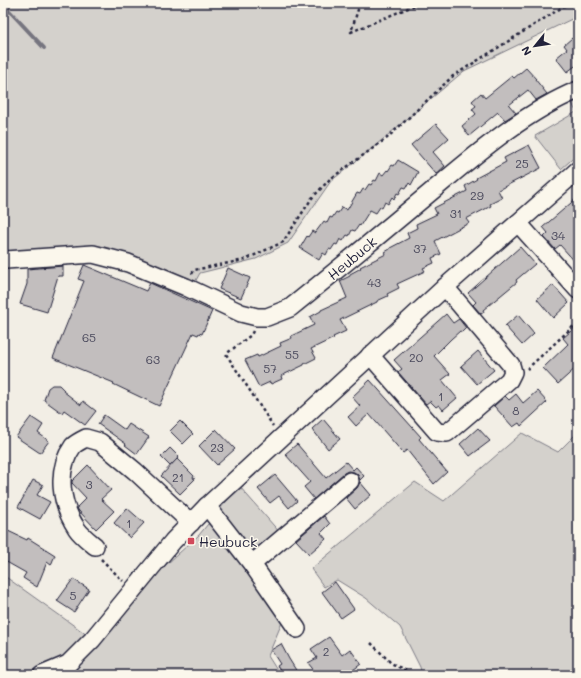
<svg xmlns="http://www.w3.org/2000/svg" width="581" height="678" viewBox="0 0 581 678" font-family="Mali,sans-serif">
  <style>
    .green { fill: #d4d1cc; stroke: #7b7a84 }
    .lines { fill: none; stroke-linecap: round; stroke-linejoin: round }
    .stream { stroke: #76747f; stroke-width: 4 }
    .building { fill: #c2bebe; stroke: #22223b }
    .minor-casing { stroke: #22223b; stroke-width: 20 }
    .path { stroke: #22223b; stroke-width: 2.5; stroke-dasharray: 3 3; stroke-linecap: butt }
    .minor { stroke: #fbf7ec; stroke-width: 17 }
    .poi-dot { fill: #d1495b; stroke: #fbf7ec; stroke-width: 1.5 }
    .labels { text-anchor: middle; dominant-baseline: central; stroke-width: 3; stroke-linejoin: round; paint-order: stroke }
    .number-label { font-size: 12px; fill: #4a495c }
    .street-label { font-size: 14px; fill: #22223b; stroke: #fbf7ec }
    .poi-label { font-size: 14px; fill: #22223b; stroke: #fbf7ec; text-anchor: start }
  </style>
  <rect width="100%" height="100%" fill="#f2eee5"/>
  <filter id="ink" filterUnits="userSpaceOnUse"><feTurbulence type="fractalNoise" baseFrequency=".025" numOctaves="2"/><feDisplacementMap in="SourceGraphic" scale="8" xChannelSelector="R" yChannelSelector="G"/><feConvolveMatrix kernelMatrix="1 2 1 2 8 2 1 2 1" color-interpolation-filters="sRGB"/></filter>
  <g filter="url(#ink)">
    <g class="green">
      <polygon points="3,3 578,3 578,16 464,71 370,150 331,181 288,243 256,259 200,273 194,284 93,254 3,261"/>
      <polygon points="578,100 578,154 561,169 535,136 576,112 572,103"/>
      <polygon points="578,432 578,675 422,675 420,667 400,627 366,598 337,580 324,587 311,569 415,482 444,501 522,433 558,452"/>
      <polygon points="240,487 281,534 259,552 248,553 218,511 230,497"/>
      <polygon points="208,524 216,524 283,620 268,656 280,675 3,675 3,575 83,632 98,645 147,582 199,535"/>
    </g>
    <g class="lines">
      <polyline class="stream" points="3,4 44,48"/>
    </g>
    <g class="building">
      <polygon points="572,38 576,42 578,40 578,64 567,72 556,58 567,49 564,45"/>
      <polygon points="526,68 536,79 535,79 547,94 536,100 528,90 509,105 516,113 505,120 498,112 469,136 462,126 476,114 472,109 476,106 472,101 481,93 485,98 512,76 514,78"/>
      <polygon points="436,124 449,138 433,152 445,166 436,174 411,145"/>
      <polygon points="529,145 541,168 498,190 502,198 490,204 491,206 466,219 469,223 435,241 441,254 432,258 434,263 423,268 425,271 397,284 399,288 387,294 388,296 377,301 377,302 340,320 346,331 333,337 334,338 311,349 316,358 304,364 304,365 281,376 282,379 271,384 270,382 259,387 245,360 257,355 258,357 281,346 280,343 292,338 291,336 314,325 310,317 321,311 321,310 347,298 340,281 350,276 350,274 361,268 360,267 386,254 385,252 390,249 390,248 409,238 407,233 417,228 416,224 437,214 434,208 467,191 465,186 477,179 476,178 506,162 504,158"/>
      <polygon points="398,160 418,172 411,185 409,183 406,188 403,187 399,194 397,193 394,199 392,197 388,204 385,202 382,208 380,207 376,213 370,210 360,226 359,225 355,231 352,230 349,236 347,235 343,241 340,239 337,245 335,244 331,250 329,249 326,255 323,253 319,260 300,248 307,236 308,237 312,231 315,233 324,221 327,223 330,217 332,218 336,212 338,213 342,207 347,210 357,193 360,194 363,189 365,190 369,184 371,185 374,180 376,181 380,173 383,175 387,170 388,171 392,165 394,166"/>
      <polygon points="578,197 578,265 560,245 555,249 544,237 548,233 543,227"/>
      <polygon points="520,247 535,264 516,280 517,282 483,310 484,312 481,314 473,305 476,302 468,293"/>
      <polygon points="84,265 146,291 150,283 212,311 202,334 199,333 198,335 193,333 159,406 113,384 114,383 53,358 84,281 78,279"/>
      <polygon points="63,266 63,276 58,276 47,312 20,304 27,284 27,269"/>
      <polygon points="228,268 250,278 241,298 219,289"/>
      <polygon points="553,285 569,303 553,318 537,299"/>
      <polygon points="446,314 453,323 459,319 466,328 462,332 460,331 451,339 434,356 450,374 442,380 457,398 443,410 439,405 436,407 430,401 426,404 398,372 402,369 394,360"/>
      <polygon points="518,315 534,334 522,345 505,326"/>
      <polygon points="578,325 578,366 558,384 543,368 568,344 563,338"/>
      <polygon points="478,351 494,370 477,384 461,366"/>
      <polygon points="370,380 421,437 419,439 447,472 434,484 407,450 403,453 369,414 356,426 348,417 360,406 352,397"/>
      <polygon points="52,385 59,385 64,390 63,391 81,405 83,401 96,411 85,425 64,410 62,413 44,400 48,388"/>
      <polygon points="537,391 547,402 521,426 519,423 513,427 494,406 505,396 509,400 516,394 523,403"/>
      <polygon points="104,415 125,430 129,424 149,437 137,454 125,445 126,444 98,424"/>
      <polygon points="31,417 43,425 38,433 49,441 40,453 16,437"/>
      <polygon points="323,419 340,439 328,449 312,429"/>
      <polygon points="180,421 193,434 183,444 170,431"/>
      <polygon points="478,428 490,441 470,456 460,444"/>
      <polygon points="216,429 235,449 217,465 199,446"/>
      <polygon points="297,444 326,478 346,462 353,470 356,467 364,476 360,480 358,475 354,472 348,471 344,473 314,499 304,487 310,482 285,454"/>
      <polygon points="170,448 179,457 170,466 161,457"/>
      <polygon points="177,459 194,476 193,478 195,479 180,494 161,476"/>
      <polygon points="88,465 111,490 101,499 114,511 96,529 78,510 77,507 86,498 72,483 72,481"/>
      <polygon points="275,475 297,501 289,508 279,496 270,503 258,489"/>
      <polygon points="33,480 43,485 37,495 50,502 40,519 18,507"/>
      <polygon points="360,482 371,495 355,509 346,498 357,488"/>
      <polygon points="127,508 144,523 130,538 114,523"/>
      <polygon points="324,516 330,524 321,533 326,539 309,554 296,540"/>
      <polygon points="6,530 27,540 28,538 55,555 51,565 47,562 37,587 23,578 26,573 3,560 3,536"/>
      <polygon points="73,579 89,589 74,612 57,601"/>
      <polygon points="335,582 354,609 341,618 322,592"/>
      <polygon points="329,637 342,655 350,649 361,664 353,670 357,675 323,675 320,670 316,673 308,663 317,658 311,649"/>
      <polygon points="281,644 289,659 299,675 283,675 277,666 280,664 271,650"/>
    </g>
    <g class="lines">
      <g class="minor-casing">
        <g id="minor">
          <polyline points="518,223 578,290"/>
          <path d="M6,260L93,254L128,263L186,287L241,313L257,317H267L290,308C340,268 389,227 438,186C480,151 527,111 578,90"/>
          <polyline points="370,355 437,432 447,433 509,380 513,372 511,365 445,287"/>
          <polyline points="207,506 252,564 297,629"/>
          <path d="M95,546C89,541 81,535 77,529C61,505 55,471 73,446C76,443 82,440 86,438L100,442L135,471L191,523"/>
          <polyline points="252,564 350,481"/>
          <polyline points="42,675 68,664 92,640 173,541 207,506 445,287 578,170"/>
        </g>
      </g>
      <g class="path">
        <polyline points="360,3 351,32 420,3"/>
        <polyline points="192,274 194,270 244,260 283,242 312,198 330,179 386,139 453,76 569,3"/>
        <polyline points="253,331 251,335 226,354 273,426"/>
        <polyline points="527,369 578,322"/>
        <polyline points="101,559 123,581"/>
        <polyline points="371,643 391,663 414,675"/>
      </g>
      <use href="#minor" class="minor"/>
    </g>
  </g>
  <rect class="poi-dot" x="187" y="537" width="8" height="8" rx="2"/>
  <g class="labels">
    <g class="number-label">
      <text x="522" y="163">25</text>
      <text x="477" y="195">29</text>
      <text x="456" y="213">31</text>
      <text x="558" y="235">34</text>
      <text x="420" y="248">37</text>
      <text x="374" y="282">43</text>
      <text x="89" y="337">65</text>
      <text x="292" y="354">55</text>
      <text x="416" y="357">20</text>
      <text x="153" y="359">63</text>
      <text x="270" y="368">57</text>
      <text x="441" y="396">1</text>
      <text x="516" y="410">8</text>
      <text x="217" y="447">23</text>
      <text x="178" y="477">21</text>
      <text x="89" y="484">3</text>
      <text x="129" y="523">1</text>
      <text x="73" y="595">5</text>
      <text x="326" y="651">2</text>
    </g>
    <g class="street-label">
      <text transform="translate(352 258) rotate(-40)">Heubuck</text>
    </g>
    <g class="poi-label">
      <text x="199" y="541">Heubuck</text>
    </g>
  </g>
  <rect width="581" height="678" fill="none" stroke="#fbf7ec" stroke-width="16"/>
  <rect x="8" y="8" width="565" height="662" fill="none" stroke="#22223b" stroke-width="1.5" filter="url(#ink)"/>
  <g transform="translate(535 46) rotate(240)" stroke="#fbf7ec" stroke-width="3" paint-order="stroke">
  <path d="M0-3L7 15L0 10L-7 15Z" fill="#22223b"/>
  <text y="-6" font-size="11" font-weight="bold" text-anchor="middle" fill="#22223b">N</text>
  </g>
</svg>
